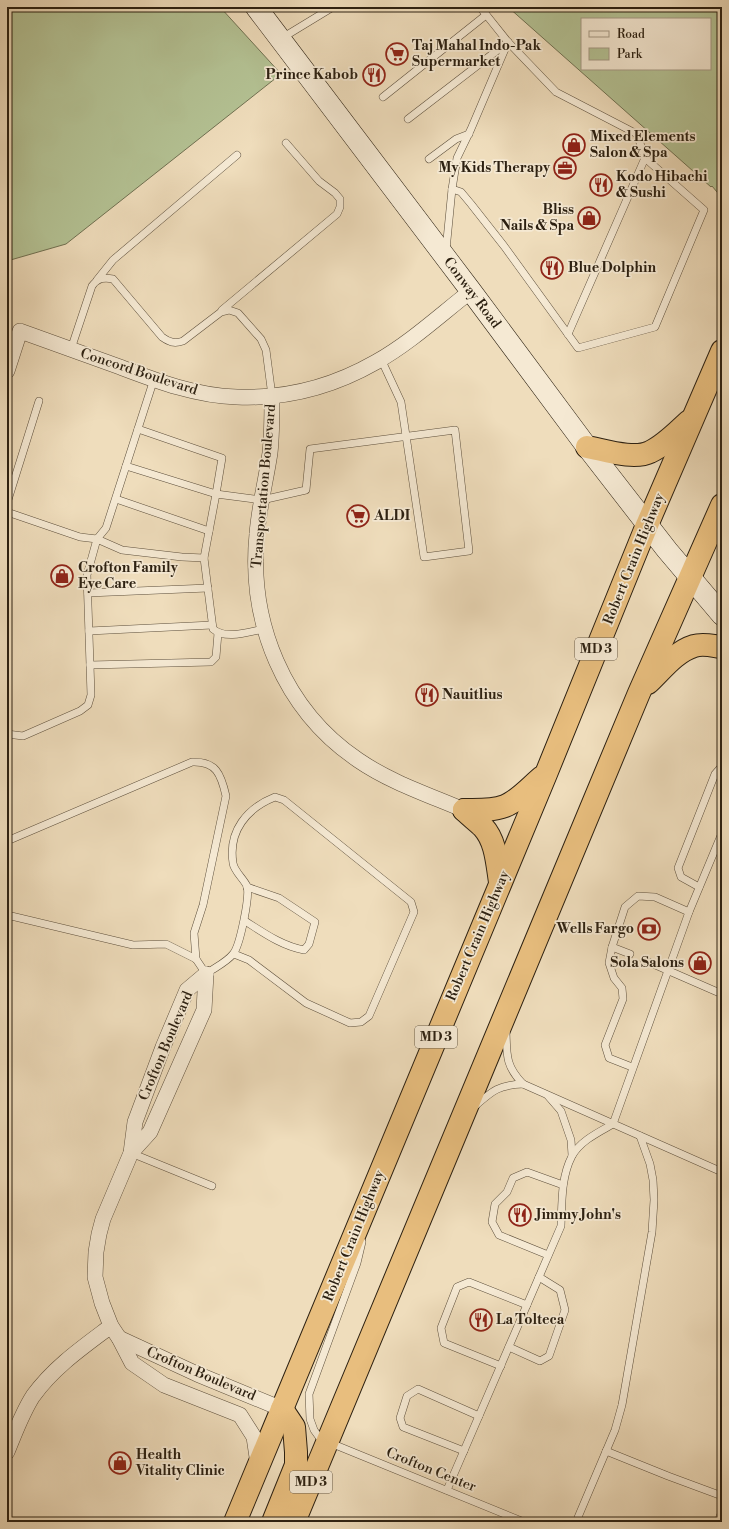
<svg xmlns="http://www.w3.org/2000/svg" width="729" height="1529" viewBox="0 0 729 1529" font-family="'Libre Bodoni',serif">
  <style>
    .green { fill: #b4c294; stroke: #707152; fill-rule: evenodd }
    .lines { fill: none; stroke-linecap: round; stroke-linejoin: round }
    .lane-casing { stroke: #5d4f3c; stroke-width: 8 }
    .street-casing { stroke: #5d4f3c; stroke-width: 16 }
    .secondary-casing { stroke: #2c2011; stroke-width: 22 }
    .highway-casing { stroke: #2c2011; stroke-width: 24 }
    .lane { stroke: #f5e9d3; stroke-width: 7 }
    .street { stroke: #f5e9d3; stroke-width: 15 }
    .secondary { stroke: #f5e9d3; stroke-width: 21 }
    .highway { stroke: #e8be7e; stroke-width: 22 }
    .labels { text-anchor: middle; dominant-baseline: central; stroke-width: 3.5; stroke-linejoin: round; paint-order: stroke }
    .shield { fill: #f5e9d3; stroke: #685c4b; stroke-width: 1 }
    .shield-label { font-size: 13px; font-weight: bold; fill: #2c2011 }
    .poi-label { font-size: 14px; font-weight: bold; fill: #2c2011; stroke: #f5e9d3; text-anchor: start }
    .street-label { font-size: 14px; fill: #2c2011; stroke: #f5e9d3 }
  </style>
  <rect width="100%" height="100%" fill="#efddbc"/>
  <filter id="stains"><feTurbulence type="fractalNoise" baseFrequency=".005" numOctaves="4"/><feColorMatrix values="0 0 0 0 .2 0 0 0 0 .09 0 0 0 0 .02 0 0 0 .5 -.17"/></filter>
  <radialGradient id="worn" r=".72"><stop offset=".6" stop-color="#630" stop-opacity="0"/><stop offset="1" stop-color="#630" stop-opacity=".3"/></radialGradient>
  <g class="green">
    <polygon points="7,7 220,7 281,74 66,244 7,261"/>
    <path d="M508,7H722V198L712,186L711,187ZM582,19H710V69H582Z"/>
  </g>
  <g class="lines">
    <g class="lane-casing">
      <g id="lane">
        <polyline points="282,38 333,7"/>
        <polyline points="383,97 486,15"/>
        <polyline points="408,119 508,42"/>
        <polyline points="429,159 456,139 469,134"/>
        <polyline points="452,189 461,192 471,204 504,246 578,348 655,327 704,210 645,158 637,134 556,92 508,42 480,7"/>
        <polyline points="446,250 452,189 457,158 471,129 508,42"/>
        <polyline points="97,280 113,260 237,155"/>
        <polyline points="222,310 337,214 340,207 340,199 335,193 319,181 286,143"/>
        <polyline points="568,334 645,158"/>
        <path d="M71,349L92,286C98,278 104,277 113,279L162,337C169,342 174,344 183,341L221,312L229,310L238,313L261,339L266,350L272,396"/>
        <polyline points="126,466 216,494 222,458 138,429"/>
        <polyline points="116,499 209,531"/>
        <polyline points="7,503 39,401"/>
        <polyline points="7,512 80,537 97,539 106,528 154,379"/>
        <polyline points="88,593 208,588"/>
        <path d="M264,629C248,632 226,640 213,629L204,558L216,494L262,500L306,490L310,449L455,430L469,551L424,557L401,402L381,359"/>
        <polyline points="89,631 212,625"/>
        <polyline points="90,665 211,662 216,657 218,633"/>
        <polyline points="7,734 23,736 80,711 88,705 91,695 87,575 97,539 122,550 182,557 204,558"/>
        <path d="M7,841L192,762C216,761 221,774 226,796L203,905L194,933L196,959"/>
        <polyline points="699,887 681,877 678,868 715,774 722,766"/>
        <path d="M7,915L133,945L166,944L196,959L206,974C214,968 227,962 233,954C240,946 250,896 247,886C243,878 234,871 233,863C228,831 247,808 275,797L284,800L411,902L414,912L369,1016L361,1022L350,1023L306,1003L249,960L234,954"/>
        <path d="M245,921C264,933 282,946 304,950L309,944L315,922L279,898L247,887"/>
        <polyline points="612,947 630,954"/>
        <polyline points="644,960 722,994"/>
        <path d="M506,1031C507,1055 505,1065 523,1084L722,1172"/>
        <polyline points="632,1067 609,1058 605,1045 623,999 622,988 614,978 609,963 612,947 625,907 638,896 655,897 689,912"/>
        <polyline points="548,1096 561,1111 571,1140 572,1155"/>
        <path d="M474,1107C492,1091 498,1085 523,1084"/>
        <polyline points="131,1153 212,1186"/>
        <polyline points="362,1242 357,1263 309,1394 310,1419 314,1430 319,1437 328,1442 524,1522"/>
        <polyline points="548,1255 499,1235 492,1222 495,1204 507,1192 513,1178 527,1172 563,1185"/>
        <polyline points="509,1347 540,1361 549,1356 565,1310 560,1290 539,1277"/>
        <polyline points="501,1366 444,1343 441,1328 457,1287 469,1282 527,1305"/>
        <polyline points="464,1451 403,1427 400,1418 407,1396 418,1389 479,1416"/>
        <polyline points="606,1451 668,1476 722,1496"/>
        <path d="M447,1490L561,1226C562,1202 561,1177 572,1156C580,1141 599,1132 613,1124L689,912L722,833"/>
        <polyline points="576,1522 615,1430 622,1405 652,1232 654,1200 653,1180 650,1164 640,1136"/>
        <polyline points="718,1522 722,1511"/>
      </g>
    </g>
    <g class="street-casing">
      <g id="street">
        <path d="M7,371L20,331C53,343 87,355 120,367C157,381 196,396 237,397C286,399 334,386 376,362C410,343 440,315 471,291"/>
        <path d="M272,396C272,415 272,434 270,453C266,480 259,507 257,534C248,622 284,710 358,760C390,782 429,795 464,810"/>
        <polyline points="206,974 187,990 163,1047 135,1122 131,1153 103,1219 99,1234 96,1252 95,1277 102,1303 111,1326 119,1338 132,1363 164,1385 240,1415 254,1437 258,1464"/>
        <polyline points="131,1153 150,1132 204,1010 206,974"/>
        <polyline points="119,1338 197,1374 282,1409"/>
        <path d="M7,1452C15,1433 22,1413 33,1396C54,1367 83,1347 111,1326"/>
      </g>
    </g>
    <g class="secondary-casing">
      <polyline id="secondary" points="256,7 471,291 587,447 667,550 722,615"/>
    </g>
    <g class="highway-casing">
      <g id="highway">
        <path d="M587,447C604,450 634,460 650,452C665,445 677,432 689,421"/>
        <path d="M648,683C662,670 675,652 694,646C703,643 713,646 722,647"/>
        <path d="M464,810C477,810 492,811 505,806C518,801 530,787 542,777"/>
        <path d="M464,810C470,816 477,821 483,827C496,841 497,863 500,882"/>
        <polyline points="235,1522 546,774 647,525 722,351"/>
        <polyline points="273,1522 296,1465 296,1452 294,1427 282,1409"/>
        <polyline points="294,1522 639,693 722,505"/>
      </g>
    </g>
    <use href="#lane" class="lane"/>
    <use href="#street" class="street"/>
    <use href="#secondary" class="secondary"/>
    <use href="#highway" class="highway"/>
  </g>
  <defs>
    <g id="supermarket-ring" transform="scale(1.15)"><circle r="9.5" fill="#f5e9d3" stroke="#8f2418" stroke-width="1.5"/><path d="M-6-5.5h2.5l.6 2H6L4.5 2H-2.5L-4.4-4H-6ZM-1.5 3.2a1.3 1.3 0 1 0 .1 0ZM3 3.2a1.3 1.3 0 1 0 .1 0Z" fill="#8f2418"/></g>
    <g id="restaurant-ring" transform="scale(1.15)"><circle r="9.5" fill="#f5e9d3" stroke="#8f2418" stroke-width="1.5"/><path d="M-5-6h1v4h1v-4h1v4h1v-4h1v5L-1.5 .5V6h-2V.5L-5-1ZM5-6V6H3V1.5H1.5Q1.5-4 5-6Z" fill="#8f2418"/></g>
    <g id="shop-ring" transform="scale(1.15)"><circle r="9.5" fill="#f5e9d3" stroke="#8f2418" stroke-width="1.5"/><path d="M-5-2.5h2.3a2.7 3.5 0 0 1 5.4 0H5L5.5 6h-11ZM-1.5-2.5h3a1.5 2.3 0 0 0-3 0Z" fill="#8f2418"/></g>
    <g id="office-ring" transform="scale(1.15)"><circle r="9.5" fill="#f5e9d3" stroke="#8f2418" stroke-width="1.5"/><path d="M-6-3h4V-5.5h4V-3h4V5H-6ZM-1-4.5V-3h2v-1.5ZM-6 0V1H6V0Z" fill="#8f2418"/></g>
    <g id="bank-ring" transform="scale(1.15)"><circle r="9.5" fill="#f5e9d3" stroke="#8f2418" stroke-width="1.5"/><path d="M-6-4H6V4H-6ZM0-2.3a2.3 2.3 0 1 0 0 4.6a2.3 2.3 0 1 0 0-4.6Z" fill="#8f2418"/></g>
  </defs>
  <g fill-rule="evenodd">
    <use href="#supermarket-ring" x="397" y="54"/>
    <use href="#restaurant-ring" x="374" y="75"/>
    <use href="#shop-ring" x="574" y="145"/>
    <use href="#office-ring" x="565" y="168"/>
    <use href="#restaurant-ring" x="601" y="185"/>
    <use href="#shop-ring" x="589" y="218"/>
    <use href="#restaurant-ring" x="552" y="268"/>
    <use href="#supermarket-ring" x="358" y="516"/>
    <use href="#shop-ring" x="62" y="576"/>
    <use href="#restaurant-ring" x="427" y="695"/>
    <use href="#bank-ring" x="649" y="929"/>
    <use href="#shop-ring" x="700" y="963"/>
    <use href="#restaurant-ring" x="520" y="1215"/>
    <use href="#restaurant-ring" x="481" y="1320"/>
    <use href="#shop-ring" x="120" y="1463"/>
  </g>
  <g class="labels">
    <g class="shield">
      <rect x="575" y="638" width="42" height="22" rx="3"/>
      <rect x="415" y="1026" width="42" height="22" rx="3"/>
      <rect x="290" y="1471" width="42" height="22" rx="3"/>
    </g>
    <g class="shield-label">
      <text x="596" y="649">MD 3</text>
      <text x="436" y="1037">MD 3</text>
      <text x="311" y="1482">MD 3</text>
    </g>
    <g class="poi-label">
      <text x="412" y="46">Taj Mahal Indo-Pak<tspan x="412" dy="16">Supermarket</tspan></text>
      <text x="358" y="75" text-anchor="end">Prince Kabob</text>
      <text x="590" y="137">Mixed Elements<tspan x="590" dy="16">Salon &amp; Spa</tspan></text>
      <text x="550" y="168" text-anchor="end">My Kids Therapy</text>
      <text x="616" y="177">Kodo Hibachi<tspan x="616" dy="16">&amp; Sushi</tspan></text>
      <text x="574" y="210" text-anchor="end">Bliss<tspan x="574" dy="16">Nails &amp; Spa</tspan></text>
      <text x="568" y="268">Blue Dolphin</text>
      <text x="374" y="516">ALDI</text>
      <text x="78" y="568">Crofton Family<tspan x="78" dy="16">Eye Care</tspan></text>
      <text x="442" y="695">Nauitlius</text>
      <text x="634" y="929" text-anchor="end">Wells Fargo</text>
      <text x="684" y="963" text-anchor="end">Sola Salons</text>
      <text x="536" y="1215">Jimmy John's</text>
      <text x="496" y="1320">La Tolteca</text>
      <text x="136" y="1455">Health<tspan x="136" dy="16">Vitality Clinic</tspan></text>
    </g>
    <g class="street-label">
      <text transform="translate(472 293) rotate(53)">Conway Road</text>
      <text transform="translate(139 372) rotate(18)">Concord Boulevard</text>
      <text transform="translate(264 486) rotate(-85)">Transportation Boulevard</text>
      <text transform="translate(634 559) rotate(-68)">Robert Crain Highway</text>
      <text transform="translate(478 936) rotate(-67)">Robert Crain Highway</text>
      <text transform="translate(166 1046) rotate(-67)">Crofton Boulevard</text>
      <text transform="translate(354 1236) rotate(-68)">Robert Crain Highway</text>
      <text transform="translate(201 1374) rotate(23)">Crofton Boulevard</text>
      <text transform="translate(431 1470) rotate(22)">Crofton Center</text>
    </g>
  </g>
  <rect width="729" height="1529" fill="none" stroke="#efddbc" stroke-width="24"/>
  <rect x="8" y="8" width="713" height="1513" fill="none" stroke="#2c2011" stroke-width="2"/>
  <rect x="12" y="12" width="705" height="1505" fill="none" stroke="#2c2011"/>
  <rect x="581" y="18" width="130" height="52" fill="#f5e9d3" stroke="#a59985"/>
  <rect x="589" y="31" width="20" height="6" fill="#f5e9d3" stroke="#a59985"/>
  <text x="617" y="38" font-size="12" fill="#2c2011">Road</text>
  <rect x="589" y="48" width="20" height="12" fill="#b4c294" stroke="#a59985"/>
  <text x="617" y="58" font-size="12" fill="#2c2011">Park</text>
  <rect width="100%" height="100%" filter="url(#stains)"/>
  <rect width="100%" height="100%" fill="url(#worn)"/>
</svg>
